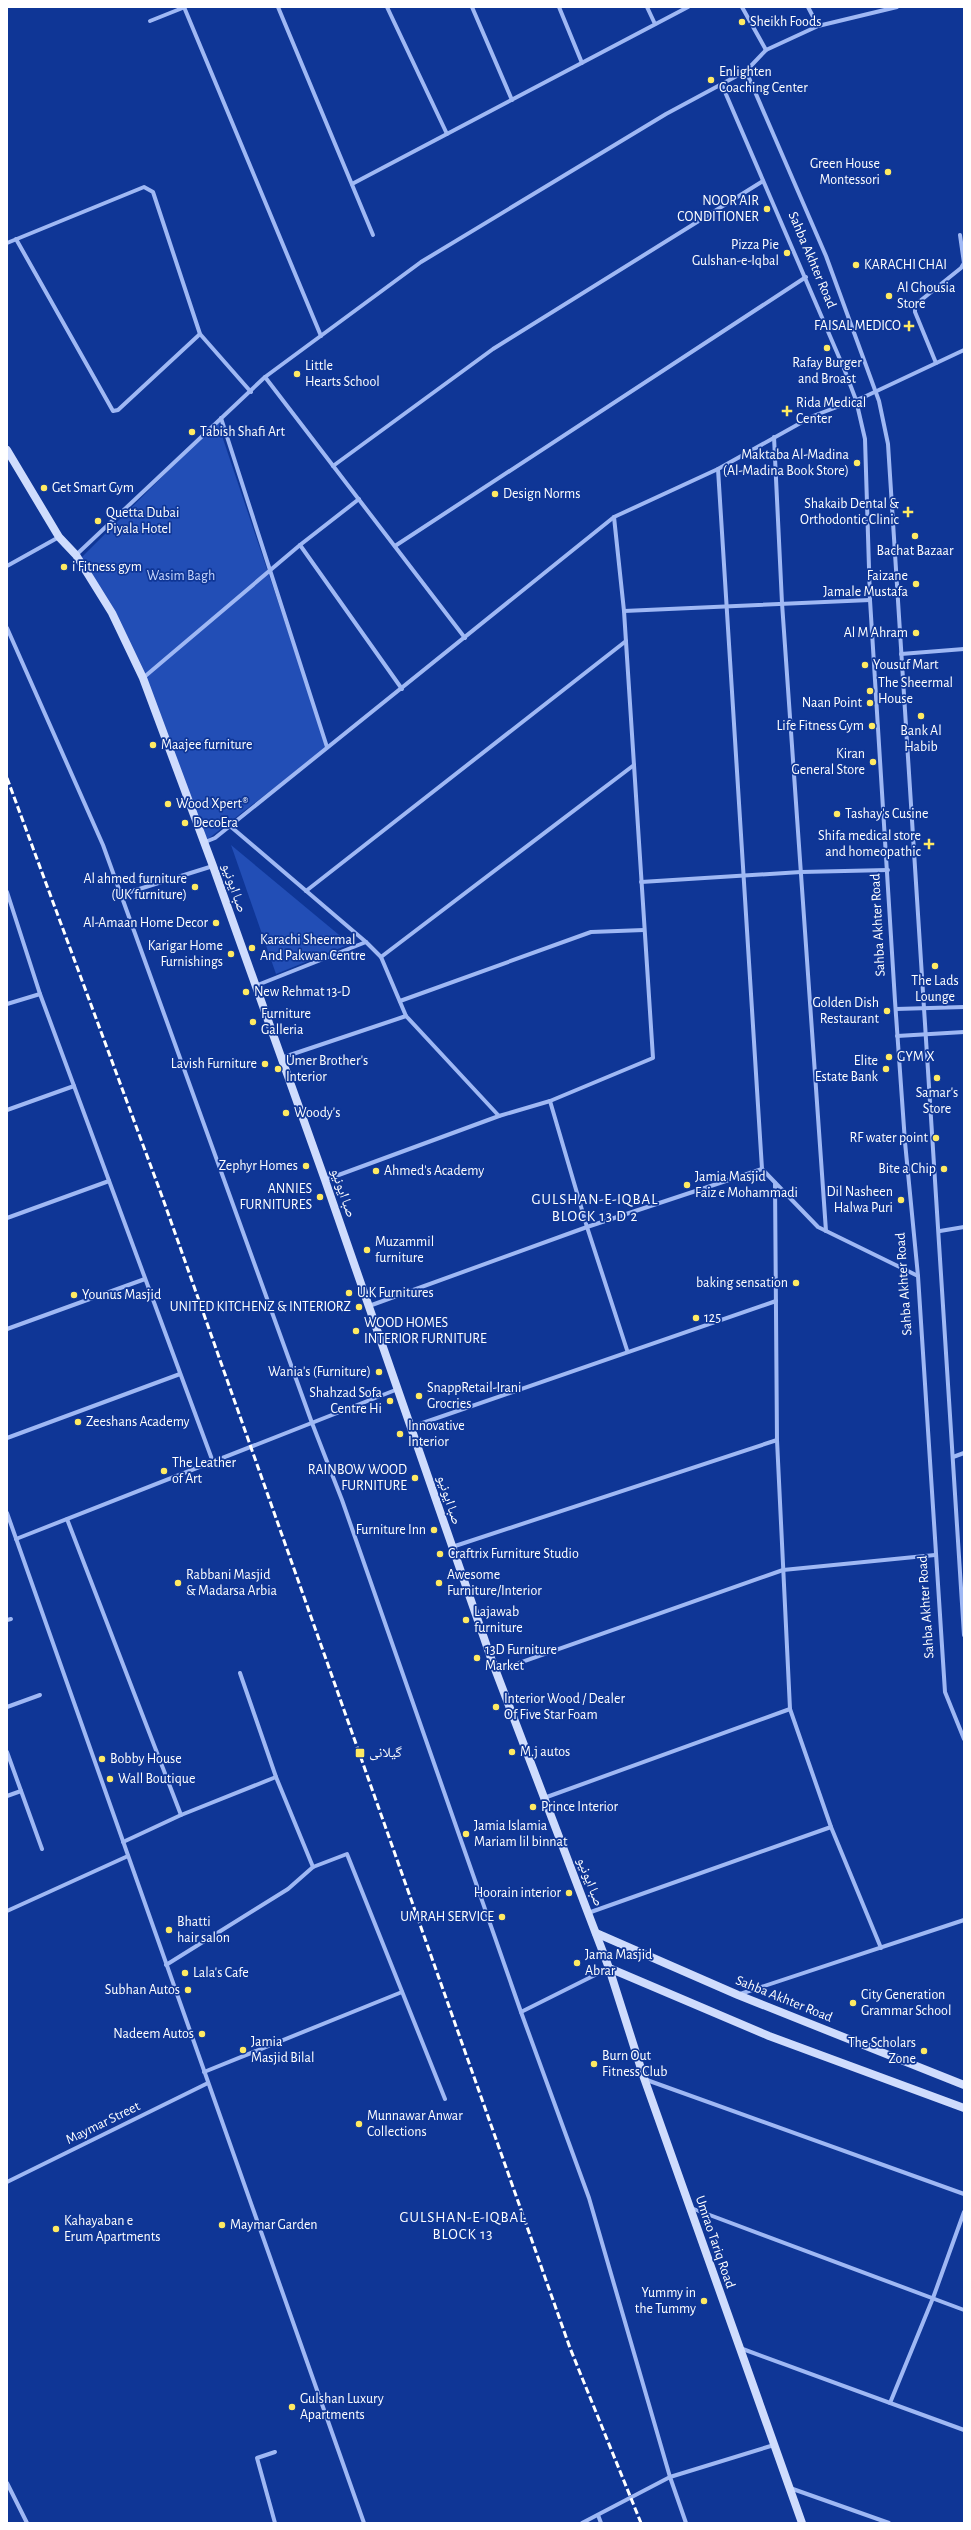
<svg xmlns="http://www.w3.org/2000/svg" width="971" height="2530" viewBox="0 0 971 2530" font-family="'Alegreya Sans','Noto Naskh Arabic',sans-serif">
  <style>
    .green { fill: #224eb6 }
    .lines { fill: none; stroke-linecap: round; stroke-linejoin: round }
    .street { stroke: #9fb8f4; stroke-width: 4 }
    .secondary { stroke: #cfdcfd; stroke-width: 8 }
    .rail { stroke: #fff; stroke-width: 3; stroke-dasharray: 7 3; stroke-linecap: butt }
    .poi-dot { fill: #ffea62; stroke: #0f3696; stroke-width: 1.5 }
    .labels { text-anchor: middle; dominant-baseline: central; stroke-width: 3.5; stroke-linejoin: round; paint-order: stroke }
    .poi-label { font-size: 14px; fill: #fff; stroke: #0f3696; text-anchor: start }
    .street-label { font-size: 14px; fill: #fff; stroke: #0f3696 }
    .park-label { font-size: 14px; fill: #c7d7fe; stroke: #0f3696 }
    .neighbourhood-label { font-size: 15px; letter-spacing: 1px; fill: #fff; stroke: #0f3696 }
  </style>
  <rect width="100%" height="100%" fill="#0f3696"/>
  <g class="green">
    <polygon points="221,418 219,427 327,747 204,842 143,678 79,560"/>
    <polygon points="231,845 350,944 276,974"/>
  </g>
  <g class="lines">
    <g class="street">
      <polyline points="184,7 321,336"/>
      <polyline points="278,7 373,235"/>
      <polyline points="387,7 447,134"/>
      <polyline points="472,7 512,100"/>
      <polyline points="559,7 582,63"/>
      <polyline points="647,7 655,24"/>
      <polyline points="742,7 766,50"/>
      <polyline points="808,7 818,26"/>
      <polyline points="150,21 185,7"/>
      <polyline points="746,71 826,256 879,401 888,444 964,1635"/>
      <polyline points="722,85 845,371 856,400 865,439 870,600 895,1001 905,1142 918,1276 945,1692 964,1739"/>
      <polyline points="352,184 688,7"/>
      <polyline points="16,239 113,411 118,410 200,334"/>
      <polyline points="7,243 144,187 153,192 200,334 251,392"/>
      <polyline points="936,363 915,312 915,305 961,268 964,263 960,235"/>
      <polyline points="265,377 465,638"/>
      <polyline points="221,418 327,747"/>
      <polyline points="774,437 782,603 826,1231"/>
      <polyline points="333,466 493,349 763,181"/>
      <polyline points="718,469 762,1169"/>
      <polyline points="300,545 402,689"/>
      <polyline points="395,546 806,277"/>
      <polyline points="76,555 265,377 421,262 666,114 746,71 766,50 818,26 897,7"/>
      <polyline points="7,566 59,537"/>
      <polyline points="624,611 870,600"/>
      <polyline points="7,628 103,845 312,1423 342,1500 521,2012 589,2198 670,2477 686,2523"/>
      <polyline points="901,654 964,649"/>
      <polyline points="143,678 300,545 359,499"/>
      <polyline points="230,826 366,942 381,957 406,1016 499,1116"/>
      <polyline points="205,842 215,838 614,517 718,469 813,416 864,397 964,350"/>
      <polyline points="641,882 801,872 888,870"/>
      <polyline points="306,891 626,641"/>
      <polyline points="7,892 40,994 213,1462"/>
      <polyline points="120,895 213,866"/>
      <polyline points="381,957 634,765"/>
      <polyline points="255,986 366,942"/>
      <polyline points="400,1001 591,932 644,930"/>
      <polyline points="7,1004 40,994"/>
      <polyline points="896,1009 964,1007"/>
      <polyline points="897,1036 964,1032"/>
      <polyline points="281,1058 406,1016"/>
      <polyline points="550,1101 587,1227 627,1350"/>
      <polyline points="7,1110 74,1086"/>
      <polyline points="325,1180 499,1116 550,1101 653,1058 624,611 614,517"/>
      <polyline points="775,1183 777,1440 790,1709 831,1827 881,1948"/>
      <polyline points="7,1218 109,1181"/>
      <polyline points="940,1231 964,1227"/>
      <polyline points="369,1306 587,1227 762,1169 818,1227 918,1276"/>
      <polyline points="7,1329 145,1279"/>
      <polyline points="411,1427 776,1301"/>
      <polyline points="7,1438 180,1374"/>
      <polyline points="953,1457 964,1453"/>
      <polyline points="7,1513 364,2523"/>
      <polyline points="67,1519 181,1815"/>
      <polyline points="16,1539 398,1389"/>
      <polyline points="452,1547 777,1440"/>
      <polyline points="7,1620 11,1619"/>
      <polyline points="496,1671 783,1570 935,1555"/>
      <polyline points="240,1673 276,1777 313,1867"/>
      <polyline points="7,1707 40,1695"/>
      <polyline points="7,1752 42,1849"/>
      <polyline points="7,1796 21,1791"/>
      <polyline points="544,1798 790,1709"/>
      <polyline points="123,1842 181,1815 276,1777"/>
      <polyline points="7,1911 128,1856"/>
      <polyline points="588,1913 831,1827"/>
      <polyline points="166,1965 288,1889 313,1867 347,1854 445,2099"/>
      <polyline points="740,1994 964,1920"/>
      <polyline points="521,2012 609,1968"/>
      <polyline points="204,2072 402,1992"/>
      <polyline points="644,2079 964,2194"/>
      <polyline points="7,2182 208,2083"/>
      <polyline points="691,2208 964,2310"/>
      <polyline points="740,2348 964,2430"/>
      <polyline points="890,2403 933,2298 964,2212"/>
      <polyline points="275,2452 257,2458 275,2523"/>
      <polyline points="7,2483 27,2523"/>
      <polyline points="790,2488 889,2523"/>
      <polyline points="598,2515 601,2523"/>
      <polyline points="582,2523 670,2477 774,2445"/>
    </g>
    <g class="secondary">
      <polyline points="7,450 59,537 76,555 112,613 143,678 213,866 325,1180 492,1661 609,1968 644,2078 802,2523"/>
      <polyline points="596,1933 738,1995 964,2085"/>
      <polyline points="609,1968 769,2036 964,2108"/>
    </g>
    <polyline class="rail" points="7,778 163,1199 570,2348 641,2523"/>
  </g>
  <g class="poi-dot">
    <circle cx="742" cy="22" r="4"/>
    <circle cx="711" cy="80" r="4"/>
    <circle cx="888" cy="172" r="4"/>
    <circle cx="767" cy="209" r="4"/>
    <circle cx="787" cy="253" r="4"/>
    <circle cx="856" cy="265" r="4"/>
    <circle cx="889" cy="296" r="4"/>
    <path d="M907 320h4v4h4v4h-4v4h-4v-4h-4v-4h4z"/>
    <circle cx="827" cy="348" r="4"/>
    <circle cx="297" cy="374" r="4"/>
    <path d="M785 405h4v4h4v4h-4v4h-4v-4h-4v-4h4z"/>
    <circle cx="192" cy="432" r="4"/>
    <circle cx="857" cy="463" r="4"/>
    <circle cx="44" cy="488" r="4"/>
    <circle cx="495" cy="494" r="4"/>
    <path d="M906 506h4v4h4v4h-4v4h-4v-4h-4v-4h4z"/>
    <circle cx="98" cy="521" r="4"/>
    <circle cx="915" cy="536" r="4"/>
    <circle cx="64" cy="567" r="4"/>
    <circle cx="916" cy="584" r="4"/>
    <circle cx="916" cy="633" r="4"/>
    <circle cx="865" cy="665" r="4"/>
    <circle cx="870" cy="691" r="4"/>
    <circle cx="870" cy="703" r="4"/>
    <circle cx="921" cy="716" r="4"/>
    <circle cx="872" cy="726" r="4"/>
    <circle cx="153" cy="745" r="4"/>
    <circle cx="873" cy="762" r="4"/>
    <circle cx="168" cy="804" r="4"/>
    <circle cx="837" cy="814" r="4"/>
    <circle cx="185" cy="823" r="4"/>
    <path d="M927 838h4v4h4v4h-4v4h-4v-4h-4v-4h4z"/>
    <circle cx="195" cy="887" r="4"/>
    <circle cx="216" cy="923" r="4"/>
    <circle cx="252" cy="948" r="4"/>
    <circle cx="231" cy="954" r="4"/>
    <circle cx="935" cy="966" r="4"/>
    <circle cx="246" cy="992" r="4"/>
    <circle cx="887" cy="1011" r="4"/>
    <circle cx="253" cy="1022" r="4"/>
    <circle cx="889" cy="1057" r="4"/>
    <circle cx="265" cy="1064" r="4"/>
    <circle cx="278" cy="1069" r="4"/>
    <circle cx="886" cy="1069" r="4"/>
    <circle cx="937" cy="1078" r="4"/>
    <circle cx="286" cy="1113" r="4"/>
    <circle cx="936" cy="1138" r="4"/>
    <circle cx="306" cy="1166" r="4"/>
    <circle cx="944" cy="1169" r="4"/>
    <circle cx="376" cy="1171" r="4"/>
    <circle cx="687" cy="1185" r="4"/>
    <circle cx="320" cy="1197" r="4"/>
    <circle cx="901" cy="1200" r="4"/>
    <circle cx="367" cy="1250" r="4"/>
    <circle cx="796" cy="1283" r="4"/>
    <circle cx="349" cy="1293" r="4"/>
    <circle cx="74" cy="1295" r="4"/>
    <circle cx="359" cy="1307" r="4"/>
    <circle cx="696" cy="1318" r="4"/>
    <circle cx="356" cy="1331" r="4"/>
    <circle cx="379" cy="1372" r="4"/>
    <circle cx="419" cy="1396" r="4"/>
    <circle cx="390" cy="1401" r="4"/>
    <circle cx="78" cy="1422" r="4"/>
    <circle cx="400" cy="1434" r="4"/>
    <circle cx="164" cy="1471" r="4"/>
    <circle cx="415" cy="1478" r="4"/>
    <circle cx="434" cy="1530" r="4"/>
    <circle cx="440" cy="1554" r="4"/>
    <circle cx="178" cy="1583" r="4"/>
    <circle cx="439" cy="1583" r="4"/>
    <circle cx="466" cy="1620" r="4"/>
    <circle cx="477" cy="1658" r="4"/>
    <circle cx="496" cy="1707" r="4"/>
    <circle cx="512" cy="1752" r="4"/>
    <rect x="355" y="1748" width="10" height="10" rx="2"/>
    <circle cx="102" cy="1759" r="4"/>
    <circle cx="110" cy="1779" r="4"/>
    <circle cx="533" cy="1807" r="4"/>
    <circle cx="466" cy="1834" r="4"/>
    <circle cx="569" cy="1893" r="4"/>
    <circle cx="502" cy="1917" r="4"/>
    <circle cx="169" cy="1930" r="4"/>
    <circle cx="577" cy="1963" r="4"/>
    <circle cx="185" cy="1973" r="4"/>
    <circle cx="188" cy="1990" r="4"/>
    <circle cx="853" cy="2003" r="4"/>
    <circle cx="202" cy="2034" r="4"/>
    <circle cx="243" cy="2050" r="4"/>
    <circle cx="924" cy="2051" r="4"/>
    <circle cx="594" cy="2064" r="4"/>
    <circle cx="359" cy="2124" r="4"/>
    <circle cx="222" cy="2225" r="4"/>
    <circle cx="56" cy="2229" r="4"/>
    <circle cx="704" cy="2301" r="4"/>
    <circle cx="292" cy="2407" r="4"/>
  </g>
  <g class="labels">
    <g class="poi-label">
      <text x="750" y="22">Sheikh Foods</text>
      <text x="719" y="72">Enlighten<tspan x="719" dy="16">Coaching Center</tspan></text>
      <text x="880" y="164" text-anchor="end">Green House<tspan x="880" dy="16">Montessori</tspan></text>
      <text x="759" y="201" text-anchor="end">NOOR AIR<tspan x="759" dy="16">CONDITIONER</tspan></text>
      <text x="779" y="245" text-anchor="end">Pizza Pie<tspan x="779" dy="16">Gulshan-e-Iqbal</tspan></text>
      <text x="864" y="265">KARACHI CHAI</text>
      <text x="897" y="288">Al Ghousia<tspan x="897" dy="16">Store</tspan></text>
      <text x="901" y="326" text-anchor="end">FAISAL MEDICO</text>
      <text x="827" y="363" text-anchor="middle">Rafay Burger<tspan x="827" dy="16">and Broast</tspan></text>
      <text x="305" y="366">Little<tspan x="305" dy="16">Hearts School</tspan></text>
      <text x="796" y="403">Rida Medical<tspan x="796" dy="16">Center</tspan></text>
      <text x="200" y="432">Tabish Shafi Art</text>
      <text x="849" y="455" text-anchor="end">Maktaba Al-Madina<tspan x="849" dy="16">(Al-Madina Book Store)</tspan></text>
      <text x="52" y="488">Get Smart Gym</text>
      <text x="503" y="494">Design Norms</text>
      <text x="899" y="504" text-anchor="end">Shakaib Dental &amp;<tspan x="899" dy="16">Orthodontic Clinic</tspan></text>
      <text x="106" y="513">Quetta Dubai<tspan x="106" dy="16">Piyala Hotel</tspan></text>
      <text x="915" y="551" text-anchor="middle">Bachat Bazaar</text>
      <text x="72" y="567">i Fitness gym</text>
      <text x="908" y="576" text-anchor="end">Faizane<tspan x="908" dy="16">Jamale Mustafa</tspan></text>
      <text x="908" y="633" text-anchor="end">Al M Ahram</text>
      <text x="873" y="665">Yousuf Mart</text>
      <text x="878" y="683">The Sheermal<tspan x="878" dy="16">House</tspan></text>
      <text x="862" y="703" text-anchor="end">Naan Point</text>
      <text x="864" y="726" text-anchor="end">Life Fitness Gym</text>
      <text x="921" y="731" text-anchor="middle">Bank Al<tspan x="921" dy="16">Habib</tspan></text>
      <text x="161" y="745">Maajee furniture</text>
      <text x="865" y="754" text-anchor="end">Kiran<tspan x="865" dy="16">General Store</tspan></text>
      <text x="176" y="804">Wood Xpert®</text>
      <text x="845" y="814">Tashay's Cusine</text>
      <text x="193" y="823">DecoEra</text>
      <text x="921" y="836" text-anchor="end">Shifa medical store<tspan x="921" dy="16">and homeopathic</tspan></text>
      <text x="187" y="879" text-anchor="end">Al ahmed furniture<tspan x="187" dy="16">(UK furniture)</tspan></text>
      <text x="208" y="923" text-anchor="end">Al-Amaan Home Decor</text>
      <text x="260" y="940">Karachi Sheermal<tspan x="260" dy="16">And Pakwan Centre</tspan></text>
      <text x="223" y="946" text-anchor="end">Karigar Home<tspan x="223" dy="16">Furnishings</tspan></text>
      <text x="935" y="981" text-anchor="middle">The Lads<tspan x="935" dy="16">Lounge</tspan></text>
      <text x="254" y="992">New Rehmat 13-D</text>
      <text x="879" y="1003" text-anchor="end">Golden Dish<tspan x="879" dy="16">Restaurant</tspan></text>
      <text x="261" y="1014">Furniture<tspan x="261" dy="16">Galleria</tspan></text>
      <text x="897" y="1057">GYM X</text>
      <text x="286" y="1061">Umer Brother's<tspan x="286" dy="16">Interior</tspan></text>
      <text x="878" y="1061" text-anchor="end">Elite<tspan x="878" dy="16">Estate Bank</tspan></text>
      <text x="257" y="1064" text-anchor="end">Lavish Furniture</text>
      <text x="937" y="1093" text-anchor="middle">Samar's<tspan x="937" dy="16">Store</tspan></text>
      <text x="294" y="1113">Woody's</text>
      <text x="928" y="1138" text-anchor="end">RF water point</text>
      <text x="298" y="1166" text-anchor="end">Zephyr Homes</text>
      <text x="936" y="1169" text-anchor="end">Bite a Chip</text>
      <text x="384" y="1171">Ahmed's Academy</text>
      <text x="695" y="1177">Jamia Masjid<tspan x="695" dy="16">Faiz e Mohammadi</tspan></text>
      <text x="312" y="1189" text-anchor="end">ANNIES<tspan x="312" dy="16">FURNITURES</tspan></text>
      <text x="893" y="1192" text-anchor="end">Dil Nasheen<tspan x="893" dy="16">Halwa Puri</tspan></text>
      <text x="375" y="1242">Muzammil<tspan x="375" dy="16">furniture</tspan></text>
      <text x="788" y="1283" text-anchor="end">baking sensation</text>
      <text x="357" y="1293">U.K Furnitures</text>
      <text x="82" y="1295">Younus Masjid</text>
      <text x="351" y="1307" text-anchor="end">UNITED KITCHENZ &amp; INTERIORZ</text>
      <text x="704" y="1318">125</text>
      <text x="364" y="1323">WOOD HOMES<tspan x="364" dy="16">INTERIOR FURNITURE</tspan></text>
      <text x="371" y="1372" text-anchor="end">Wania's (Furniture)</text>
      <text x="427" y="1388">SnappRetail-Irani<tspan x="427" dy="16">Grocries</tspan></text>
      <text x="382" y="1393" text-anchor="end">Shahzad Sofa<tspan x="382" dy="16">Centre Hi</tspan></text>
      <text x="86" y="1422">Zeeshans Academy</text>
      <text x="408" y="1426">Innovative<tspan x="408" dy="16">Interior</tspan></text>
      <text x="172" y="1463">The Leather<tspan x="172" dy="16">of Art</tspan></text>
      <text x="407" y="1470" text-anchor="end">RAINBOW WOOD<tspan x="407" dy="16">FURNITURE</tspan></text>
      <text x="426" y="1530" text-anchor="end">Furniture Inn</text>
      <text x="448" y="1554">Craftrix Furniture Studio</text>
      <text x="186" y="1575">Rabbani Masjid<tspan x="186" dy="16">&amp; Madarsa Arbia</tspan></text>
      <text x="447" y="1575">Awesome<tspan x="447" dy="16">Furniture/Interior</tspan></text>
      <text x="474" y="1612">Lajawab<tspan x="474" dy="16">furniture</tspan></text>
      <text x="485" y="1650">13D Furniture<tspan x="485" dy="16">Market</tspan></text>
      <text x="504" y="1699">Interior Wood / Dealer<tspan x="504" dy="16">Of Five Star Foam</tspan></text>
      <text x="520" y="1752">M.j autos</text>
      <text x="369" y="1753">گیلانی</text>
      <text x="110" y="1759">Bobby House</text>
      <text x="118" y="1779">Wall Boutique</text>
      <text x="541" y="1807">Prince Interior</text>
      <text x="474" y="1826">Jamia Islamia<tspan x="474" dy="16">Mariam lil binnat</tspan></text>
      <text x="561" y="1893" text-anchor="end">Hoorain interior</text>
      <text x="494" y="1917" text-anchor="end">UMRAH SERVICE</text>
      <text x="177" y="1922">Bhatti<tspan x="177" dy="16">hair salon</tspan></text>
      <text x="585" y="1955">Jama Masjid<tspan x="585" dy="16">Abrar</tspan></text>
      <text x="193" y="1973">Lala's Cafe</text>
      <text x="180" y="1990" text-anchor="end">Subhan Autos</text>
      <text x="861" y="1995">City Generation<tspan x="861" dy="16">Grammar School</tspan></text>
      <text x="194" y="2034" text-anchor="end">Nadeem Autos</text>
      <text x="251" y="2042">Jamia<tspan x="251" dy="16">Masjid Bilal</tspan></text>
      <text x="916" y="2043" text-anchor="end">The Scholars<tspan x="916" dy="16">Zone</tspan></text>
      <text x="602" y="2056">Burn Out<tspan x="602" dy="16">Fitness Club</tspan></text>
      <text x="367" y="2116">Munnawar Anwar<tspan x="367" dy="16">Collections</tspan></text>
      <text x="64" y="2221">Kahayaban e<tspan x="64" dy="16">Erum Apartments</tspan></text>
      <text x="230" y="2225">Maymar Garden</text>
      <text x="696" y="2293" text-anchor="end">Yummy in<tspan x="696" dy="16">the Tummy</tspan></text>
      <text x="300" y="2399">Gulshan Luxury<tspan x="300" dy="16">Apartments</tspan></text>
    </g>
    <g class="street-label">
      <text transform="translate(812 260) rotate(67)">Sahba Akhter Road</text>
      <text transform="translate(234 888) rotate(71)">صبا ایونیو</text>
      <text transform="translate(878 925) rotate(-93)">Sahba Akhter Road</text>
      <text transform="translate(343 1193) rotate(71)">صبا ایونیو</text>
      <text transform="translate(904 1284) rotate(-94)">Sahba Akhter Road</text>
      <text transform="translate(449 1500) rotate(72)">صبا ایونیو</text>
      <text transform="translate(926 1607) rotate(-94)">Sahba Akhter Road</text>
      <text transform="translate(590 1882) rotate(69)">صبا ایونیو</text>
      <text transform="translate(784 1999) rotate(22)">Sahba Akhter Road</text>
      <text transform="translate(103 2123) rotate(-26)">Maymar Street</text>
      <text transform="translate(715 2242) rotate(71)">Umrao Tariq Road</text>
    </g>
    <g class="park-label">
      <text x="181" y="576">Wasim Bagh</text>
    </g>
    <g class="neighbourhood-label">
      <text x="595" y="1199">GULSHAN-E-IQBAL<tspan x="595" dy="17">BLOCK 13 D 2</tspan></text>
      <text x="463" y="2217">GULSHAN-E-IQBAL<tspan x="463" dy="17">BLOCK 13</tspan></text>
    </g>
  </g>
  <rect width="971" height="2530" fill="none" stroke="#ffffff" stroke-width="16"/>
</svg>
